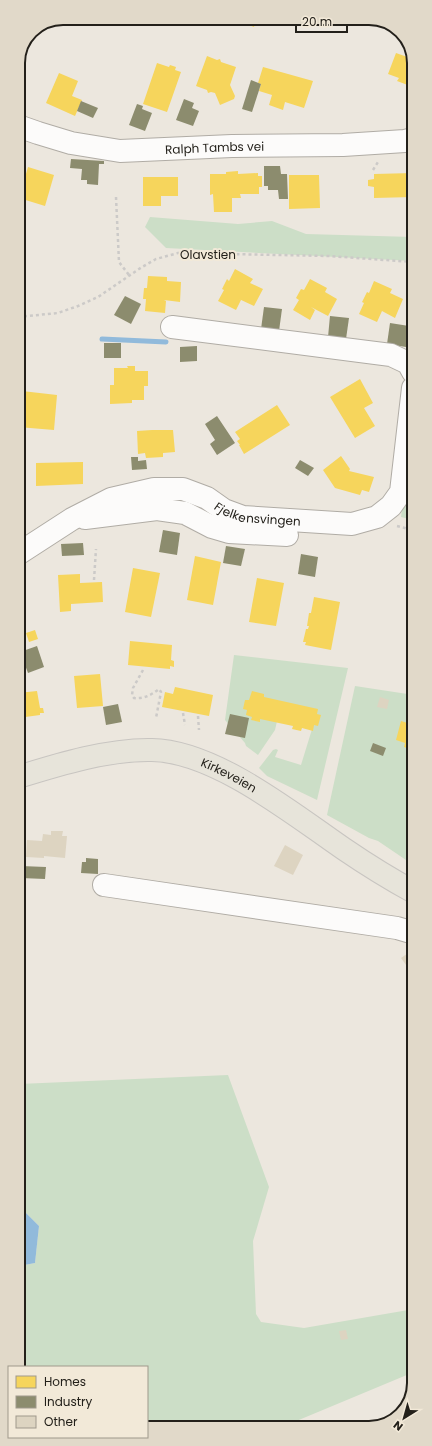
<svg xmlns="http://www.w3.org/2000/svg" width="432" height="1446" viewBox="0 0 432 1446" font-family="Poppins,sans-serif">
  <style>
    .green { fill: #ccdec7 }
    .water { fill: #91badb }
    .homes { fill: #f6d55c }
    .industry { fill: #8c8c6e }
    .lines { fill: none; stroke-linecap: round; stroke-linejoin: round }
    .stream { stroke: #91badb; stroke-width: 5 }
    .building { fill: #ddd4c1 }
    .minor-casing { stroke: #b0aca5; stroke-width: 24 }
    .major-casing { stroke: #c8c5c1; stroke-width: 24 }
    .path { stroke: #cccac8; stroke-width: 2.5; stroke-dasharray: 3 3; stroke-linecap: butt }
    .minor { stroke: #fcfbfa; stroke-width: 22 }
    .major { stroke: #e7e4da; stroke-width: 22 }
    .labels { text-anchor: middle; dominant-baseline: central; stroke-width: 4; stroke-linejoin: round; paint-order: stroke }
    .street-label { font-size: 12px; fill: #23201a; stroke: #f2e9d8 }
    .rim { fill: none; stroke: #23201a; stroke-width: 2 }
  </style>
  <rect width="100%" height="100%" fill="#ece7de"/>
  <g class="green">
    <polygon points="150,217 238,224 272,221 306,234 413,237 413,261 166,248 145,227"/>
    <polygon points="413,426 413,520 401,517"/>
    <polygon points="234,655 348,668 317,800 267,776 259,768 273,750 276,749 278,750 275,757 301,765 313,726 280,708 275,730 258,755 246,746 245,743 225,720"/>
    <polygon points="355,686 414,695 414,833 406,860 378,841 369,838 327,815"/>
    <polygon points="228,1075 269,1187 253,1241 256,1314 261,1322 304,1328 414,1309 414,1372 282,1427 147,1428 147,1367 19,1367 19,1266 35,1263 39,1226 19,1206 19,1084"/>
  </g>
  <polygon class="water" points="19,1206 39,1226 35,1263 19,1266"/>
  <g class="homes">
    <polygon points="230,18 257,18 254,27"/>
    <polygon points="396,53 413,59 413,87 397,81 399,78 388,74"/>
    <polygon points="207,56 217,60 220,59 221,62 236,67 230,85 235,96 234,99 220,105 215,93 211,92 208,93 207,90 196,86"/>
    <polygon points="157,63 169,67 170,65 176,67 175,70 181,72 167,112 143,104"/>
    <polygon points="18,64 23,67 18,77"/>
    <polygon points="263,67 313,81 304,108 285,102 283,110 269,105 272,95 259,91 261,84 258,83"/>
    <polygon points="59,73 78,81 72,96 82,100 75,116 46,103"/>
    <polygon points="28,167 54,175 45,206 19,198"/>
    <polygon points="238,171 238,174 258,173 258,176 262,176 262,187 259,187 259,194 240,194 241,198 232,198 232,212 214,212 213,194 210,195 210,174 226,174 226,172"/>
    <polygon points="413,173 413,197 374,198 374,187 368,186 368,180 374,179 374,174"/>
    <polygon points="289,175 319,175 320,208 289,209"/>
    <polygon points="143,177 178,177 178,196 161,196 161,206 143,206"/>
    <polygon points="235,269 253,279 250,283 263,289 254,306 239,299 241,300 236,310 218,301 224,290 222,289 227,279 229,281"/>
    <polygon points="148,276 167,277 167,281 181,282 180,302 164,300 166,301 165,313 145,311 146,299 143,299 144,288 147,288"/>
    <polygon points="310,279 327,288 325,292 337,299 328,316 311,307 315,310 310,320 293,310 299,300 296,298 301,289 304,290"/>
    <polygon points="374,281 392,289 390,293 403,299 395,318 382,311 377,322 359,314 364,303 362,302 367,292 369,293"/>
    <polygon points="127,366 135,366 135,371 148,371 148,386 144,386 144,400 132,400 132,403 110,404 110,385 114,385 114,368 128,368"/>
    <polygon points="360,379 373,403 364,408 375,426 355,438 330,397"/>
    <polygon points="22,391 57,395 54,430 18,427"/>
    <polygon points="277,405 290,425 244,454 239,445 240,445 237,441 240,439 235,432"/>
    <polygon points="152,430 173,430 175,452 163,453 163,457 146,458 145,453 138,454 137,431"/>
    <polygon points="341,456 350,469 349,471 374,477 369,492 362,490 360,495 335,488 323,470"/>
    <polygon points="83,462 83,484 36,486 36,463"/>
    <polygon points="195,556 221,562 213,605 187,600"/>
    <polygon points="133,568 160,573 151,617 125,612"/>
    <polygon points="80,574 80,583 102,582 103,602 71,604 71,611 60,612 58,575"/>
    <polygon points="257,578 284,583 276,626 249,622"/>
    <polygon points="314,597 340,602 331,650 305,645 306,642 303,642 306,629 308,629 309,626 307,626 309,613 311,613"/>
    <polygon points="35,630 38,639 29,642 26,633"/>
    <polygon points="130,641 172,645 171,660 174,661 174,667 170,666 170,669 128,665"/>
    <polygon points="100,674 103,706 77,708 74,676"/>
    <polygon points="175,687 213,695 209,716 162,707 165,692 173,694"/>
    <polygon points="37,691 40,708 43,708 44,713 40,713 40,715 18,718 18,693"/>
    <polygon points="252,691 264,694 264,697 318,709 317,714 321,715 318,726 314,725 313,731 302,728 301,731 292,729 293,726 260,719 260,722 251,720 252,717 246,715 247,710 243,709 245,700 249,700"/>
    <polygon points="401,721 414,725 414,746 411,745 410,749 404,747 405,743 396,740"/>
  </g>
  <g class="industry">
    <polygon points="251,80 261,84 252,112 242,109"/>
    <polygon points="184,99 194,103 192,108 199,111 193,126 176,120"/>
    <polygon points="81,101 98,108 93,118 77,111"/>
    <polygon points="137,104 143,106 142,109 152,113 145,131 129,125"/>
    <polygon points="71,159 104,161 104,164 99,164 98,185 87,184 87,180 81,180 82,169 70,168"/>
    <polygon points="264,166 280,166 281,174 287,174 288,199 279,199 278,190 268,190 268,186 264,186"/>
    <polygon points="125,296 141,304 131,324 114,315"/>
    <polygon points="264,307 282,309 279,331 261,329"/>
    <polygon points="330,316 349,318 346,339 328,337"/>
    <polygon points="390,323 409,326 406,347 387,344"/>
    <rect x="104" y="343" width="17" height="15"/>
    <polygon points="197,346 197,361 180,362 180,347"/>
    <polygon points="217,416 235,443 217,455 210,444 215,440 205,424"/>
    <polygon points="131,457 138,457 138,461 146,460 147,469 132,470"/>
    <polygon points="300,460 314,468 308,476 295,468"/>
    <polygon points="163,530 180,533 177,555 159,552"/>
    <polygon points="83,543 84,555 62,556 61,544"/>
    <polygon points="226,546 245,549 241,566 223,563"/>
    <polygon points="301,554 318,557 315,577 298,574"/>
    <polygon points="37,646 44,667 28,673 20,652"/>
    <polygon points="118,704 122,722 106,725 103,707"/>
    <polygon points="230,714 249,718 245,738 225,734"/>
    <polygon points="18,719 22,719 25,737 18,738"/>
    <polygon points="373,743 386,748 383,756 370,751"/>
    <polygon points="86,858 98,859 98,874 81,873 82,862 86,862"/>
    <polygon points="21,866 46,867 45,879 21,878"/>
  </g>
  <g class="lines">
    <polyline class="stream" points="102,339 166,342"/>
  </g>
  <g class="building">
    <polygon points="380,697 389,700 387,709 377,707"/>
    <polygon points="51,831 63,831 62,836 67,836 65,858 44,856 44,858 26,857 27,840 42,841 43,834 51,835"/>
    <polygon points="285,845 303,855 293,875 274,866"/>
    <rect x="19" y="866" width="2" height="12"/>
    <polygon points="414,949 414,976 401,958"/>
    <polygon points="346,1330 348,1339 341,1340 339,1331"/>
  </g>
  <g class="lines">
    <g class="minor-casing">
      <g id="minor">
        <path id="s1" d="M18,126L38,133L71,143L120,151L232,146L343,145L405,141L413,139"/>
        <polyline points="172,327 391,355 408,363 413,372"/>
        <polyline points="85,518 157,509 185,513 212,527 229,532 287,535"/>
        <path id="s2" d="M18,554L72,519L111,499L154,489H183L207,498L224,510L243,517L352,524L377,517L391,506L401,492L413,388"/>
        <polyline points="104,885 397,928 414,933"/>
      </g>
    </g>
    <g class="major-casing">
      <g id="major">
        <path id="s3" d="M18,777C60,764 109,749 152,750C215,751 293,814 344,849C366,864 390,879 414,892"/>
      </g>
    </g>
    <g class="path">
      <polyline points="373,170 378,162"/>
      <polyline points="116,197 119,262 129,275"/>
      <polyline points="18,317 58,313 78,306 98,297 142,267 156,259 178,253 329,256 413,262"/>
      <polyline points="411,344 413,330"/>
      <polyline points="397,526 413,530"/>
      <polyline points="94,580 96,549"/>
      <path d="M143,670L133,688L132,695L134,698C144,699 151,695 159,689L161,692L156,718"/>
      <polyline points="183,713 185,725"/>
      <polyline points="198,716 199,730"/>
    </g>
    <use href="#minor" class="minor"/>
    <use href="#major" class="major"/>
  </g>
  <g class="labels">
    <g class="street-label">
      <text stroke="none"><textPath href="#s1" startOffset="200">Ralph Tambs vei</textPath></text>
      <text x="208" y="254">Olavstien</text>
      <text stroke="none"><textPath href="#s2" startOffset="262">Fjelkensvingen</textPath></text>
      <text stroke="none"><textPath href="#s3" startOffset="219">Kirkeveien</textPath></text>
    </g>
  </g>
  <path d="M0 0H432V1446H0ZM63 25H369A38 38 0 0 1 407 63V1383A38 38 0 0 1 369 1421H63A38 38 0 0 1 25 1383V63A38 38 0 0 1 63 25Z" fill="#e1d9c9" fill-rule="evenodd"/>
  <path class="rim" d="M63 25H369A38 38 0 0 1 407 63V1383A38 38 0 0 1 369 1421H63A38 38 0 0 1 25 1383V63A38 38 0 0 1 63 25Z"/>
  <rect x="8" y="1366" width="140" height="72" fill="#f2e9d8" stroke="#9f998c"/>
  <rect x="16" y="1376" width="20" height="12" fill="#f6d55c" stroke="#9f998c"/>
  <text x="44" y="1386" font-size="12" fill="#23201a">Homes</text>
  <rect x="16" y="1396" width="20" height="12" fill="#8c8c6e" stroke="#9f998c"/>
  <text x="44" y="1406" font-size="12" fill="#23201a">Industry</text>
  <rect x="16" y="1416" width="20" height="12" fill="#ddd4c1" stroke="#9f998c"/>
  <text x="44" y="1426" font-size="12" fill="#23201a">Other</text>
  <g transform="translate(404 1418) rotate(217)" stroke="#f2e9d8" stroke-width="3" paint-order="stroke">
  <path d="M0-3L7 15L0 10L-7 15Z" fill="#23201a"/>
  <text y="-6" font-size="11" font-weight="bold" text-anchor="middle" fill="#23201a">N</text>
  </g>
  <path d="M296 26v6h51v-6" fill="none" stroke="#23201a" stroke-width="2"/>
  <text x="302" y="26" font-size="12" fill="#23201a" stroke="#f2e9d8" stroke-width="3" paint-order="stroke">20 m</text>
</svg>
